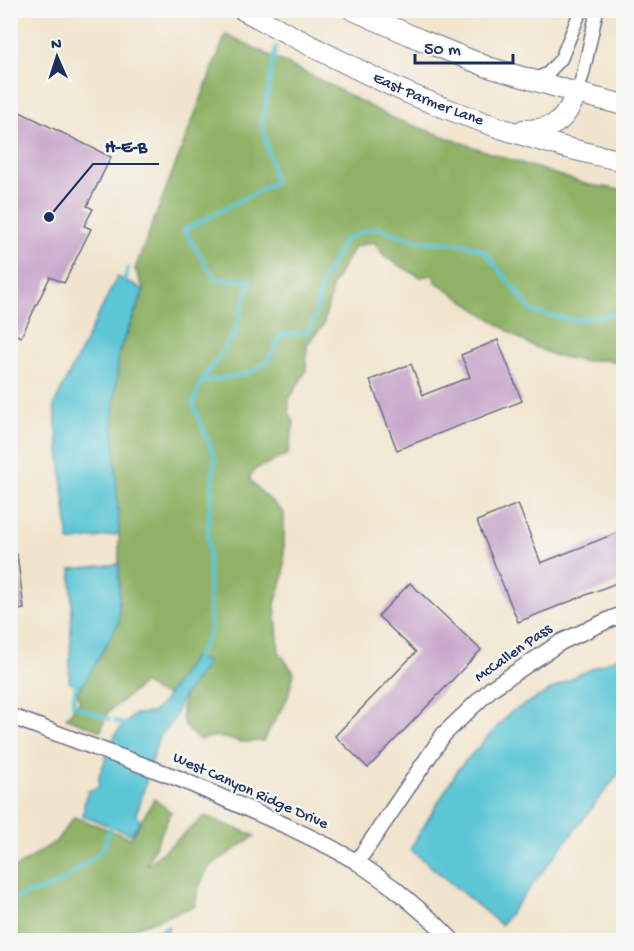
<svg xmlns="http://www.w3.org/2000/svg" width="634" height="951" viewBox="0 0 634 951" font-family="'Gochi Hand',sans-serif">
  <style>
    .forest { fill: #8fb266; stroke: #557062; stroke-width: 1.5 }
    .water { fill: #5bc6d5; stroke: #3b7a9a; stroke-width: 1.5 }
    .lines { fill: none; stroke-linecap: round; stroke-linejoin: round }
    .stream { stroke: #5bc6d5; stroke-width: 4 }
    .building { fill: #c09ac4 }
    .minor-casing { stroke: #666e84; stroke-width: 15 }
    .tertiary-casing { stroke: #666e84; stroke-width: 18 }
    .primary-casing { stroke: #666e84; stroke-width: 22 }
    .minor { stroke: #fff; stroke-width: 12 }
    .tertiary { stroke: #fff; stroke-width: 15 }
    .primary { stroke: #fff; stroke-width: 20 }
    .labels { text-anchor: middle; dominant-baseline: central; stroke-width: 5; stroke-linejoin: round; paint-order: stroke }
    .street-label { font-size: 16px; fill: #1b2f5e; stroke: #f6f6f2 }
    .leader { fill: none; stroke: #1b2f5e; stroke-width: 2 }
    .callout-dot { fill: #1b2f5e; stroke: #f6f6f2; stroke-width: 2 }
    .callout-label { font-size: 18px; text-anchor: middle; font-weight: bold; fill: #1b2f5e; stroke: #f6f6f2; stroke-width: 5; stroke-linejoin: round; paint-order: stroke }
  </style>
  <rect width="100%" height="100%" fill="#f6f6f2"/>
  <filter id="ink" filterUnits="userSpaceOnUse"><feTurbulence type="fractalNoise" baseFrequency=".0167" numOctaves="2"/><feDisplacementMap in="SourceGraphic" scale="12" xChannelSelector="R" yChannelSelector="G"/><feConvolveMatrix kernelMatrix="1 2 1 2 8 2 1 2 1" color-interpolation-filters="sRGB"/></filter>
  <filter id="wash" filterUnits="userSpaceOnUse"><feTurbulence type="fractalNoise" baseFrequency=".008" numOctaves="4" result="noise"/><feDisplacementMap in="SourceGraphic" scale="24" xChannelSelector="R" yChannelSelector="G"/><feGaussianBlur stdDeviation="1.35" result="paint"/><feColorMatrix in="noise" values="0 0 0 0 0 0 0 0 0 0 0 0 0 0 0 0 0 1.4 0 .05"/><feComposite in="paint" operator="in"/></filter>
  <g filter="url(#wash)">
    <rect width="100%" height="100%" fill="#f1e4cc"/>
    <g class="forest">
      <path d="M226,34L324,82L390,117L490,153L589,185L623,190V364L605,360L582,361L553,355L525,342L436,282L433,275L420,277L386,258L374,242L354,247L333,285L323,326L307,344L306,371L289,399V412L294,422L288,454L256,469L249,477L254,485L284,513V575L275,604L279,652L294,673L287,699L263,741L241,742L215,736L199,740C184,728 178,719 184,700L156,692L144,683L107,713L101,731L66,718L80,701L77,692L119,622V535L113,416L119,355L144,290L135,269Z"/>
      <polygon points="154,799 171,812 146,866 205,816 255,836 209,867 198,889 195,906 102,940 11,940 11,871 56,841 74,817 131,838"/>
    </g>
    <g class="water">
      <polygon points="117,277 144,290 119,351 113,416 119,534 69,542 54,405"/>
      <polygon points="119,564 119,622 82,687 69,682 72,608 71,569"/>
      <polygon points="623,655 623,768 501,925 410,849 459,768 511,712 580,674"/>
      <polygon points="193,657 208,662 180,702 174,719 158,739 139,807 136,812 140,822 131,834 83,816 85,799 88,791 99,787 99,776 116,733 135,714 152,713 164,701"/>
      <polygon points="168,926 168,940 136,940"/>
    </g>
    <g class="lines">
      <g class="stream">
        <polyline points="123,285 128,268"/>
        <polyline points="201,382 246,374 268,361 281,335 308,333 315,316 322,282 345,239 375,227 420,241 464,244 484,251 533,312 573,320 624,313"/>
        <polyline points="195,661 210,633 208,526 215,458 193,404 201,382 235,333 250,280 215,279 184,230 275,182 262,124 276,47"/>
        <polyline points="76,682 73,705 109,719"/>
        <polyline points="115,721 128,726"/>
        <polyline points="10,900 58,884 103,850 112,822"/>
      </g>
    </g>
    <g id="blocks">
      <g class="building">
        <polygon points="10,107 111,157 87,206 93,209 84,226 91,229 64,283 50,277 21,337 10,332"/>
        <polygon points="498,340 522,401 397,450 370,380 411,364 423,395 470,377 461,355"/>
        <polygon points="518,504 541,563 624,530 624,580 518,622 477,521"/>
        <polygon points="10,554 17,554 24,609 10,611"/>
        <polygon points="410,583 481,650 368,768 335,736 416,652 378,616"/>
      </g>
    </g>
  </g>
  <g filter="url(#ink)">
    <use href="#blocks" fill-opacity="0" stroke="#666e84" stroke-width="1.5"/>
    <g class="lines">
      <g class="minor-casing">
        <g id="minor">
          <polyline points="533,80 547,74 561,59 581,10"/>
          <polyline points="577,93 583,74 597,10"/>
        </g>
      </g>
      <g class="tertiary-casing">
        <g id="tertiary">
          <polyline points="10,716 180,779 289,827 330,847 357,862 394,888 435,923 452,940"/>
          <polyline points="357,862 444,734 492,688 561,642 611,619 624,614"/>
        </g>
      </g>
      <g class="primary-casing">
        <g id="primary">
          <path id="s1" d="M243,10C298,39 353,69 410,94C477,122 552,147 624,161"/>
          <polyline points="353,10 419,39 488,67 577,93 624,105"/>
          <path d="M523,130C556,129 563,123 577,93"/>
        </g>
      </g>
      <use href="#minor" class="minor"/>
      <use href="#tertiary" class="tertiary"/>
      <use href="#primary" class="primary"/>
    </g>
  </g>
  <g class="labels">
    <g class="street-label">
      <text stroke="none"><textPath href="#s1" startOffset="206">East Parmer Lane</textPath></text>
      <text transform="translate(514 654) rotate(-35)">McCallen Pass</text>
      <text transform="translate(250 792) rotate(24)">West Canyon Ridge Drive</text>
    </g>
  </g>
  <path class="leader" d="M49 217L93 164H159"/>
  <circle class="callout-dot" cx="49" cy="217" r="6"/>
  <g class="callout-label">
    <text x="126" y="152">H-E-B</text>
  </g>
  <rect width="634" height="951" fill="none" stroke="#f6f6f2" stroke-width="36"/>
  <g transform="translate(57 57) rotate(357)" stroke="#f6f6f2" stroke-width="4.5" paint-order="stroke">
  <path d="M0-4.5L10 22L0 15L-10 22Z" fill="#1b2f5e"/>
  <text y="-9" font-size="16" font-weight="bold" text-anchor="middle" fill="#1b2f5e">N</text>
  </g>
  <path d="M415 54v9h98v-9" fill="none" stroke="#1b2f5e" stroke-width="3"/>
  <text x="424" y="54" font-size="18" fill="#1b2f5e" stroke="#f6f6f2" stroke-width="4.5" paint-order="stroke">50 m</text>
</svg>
